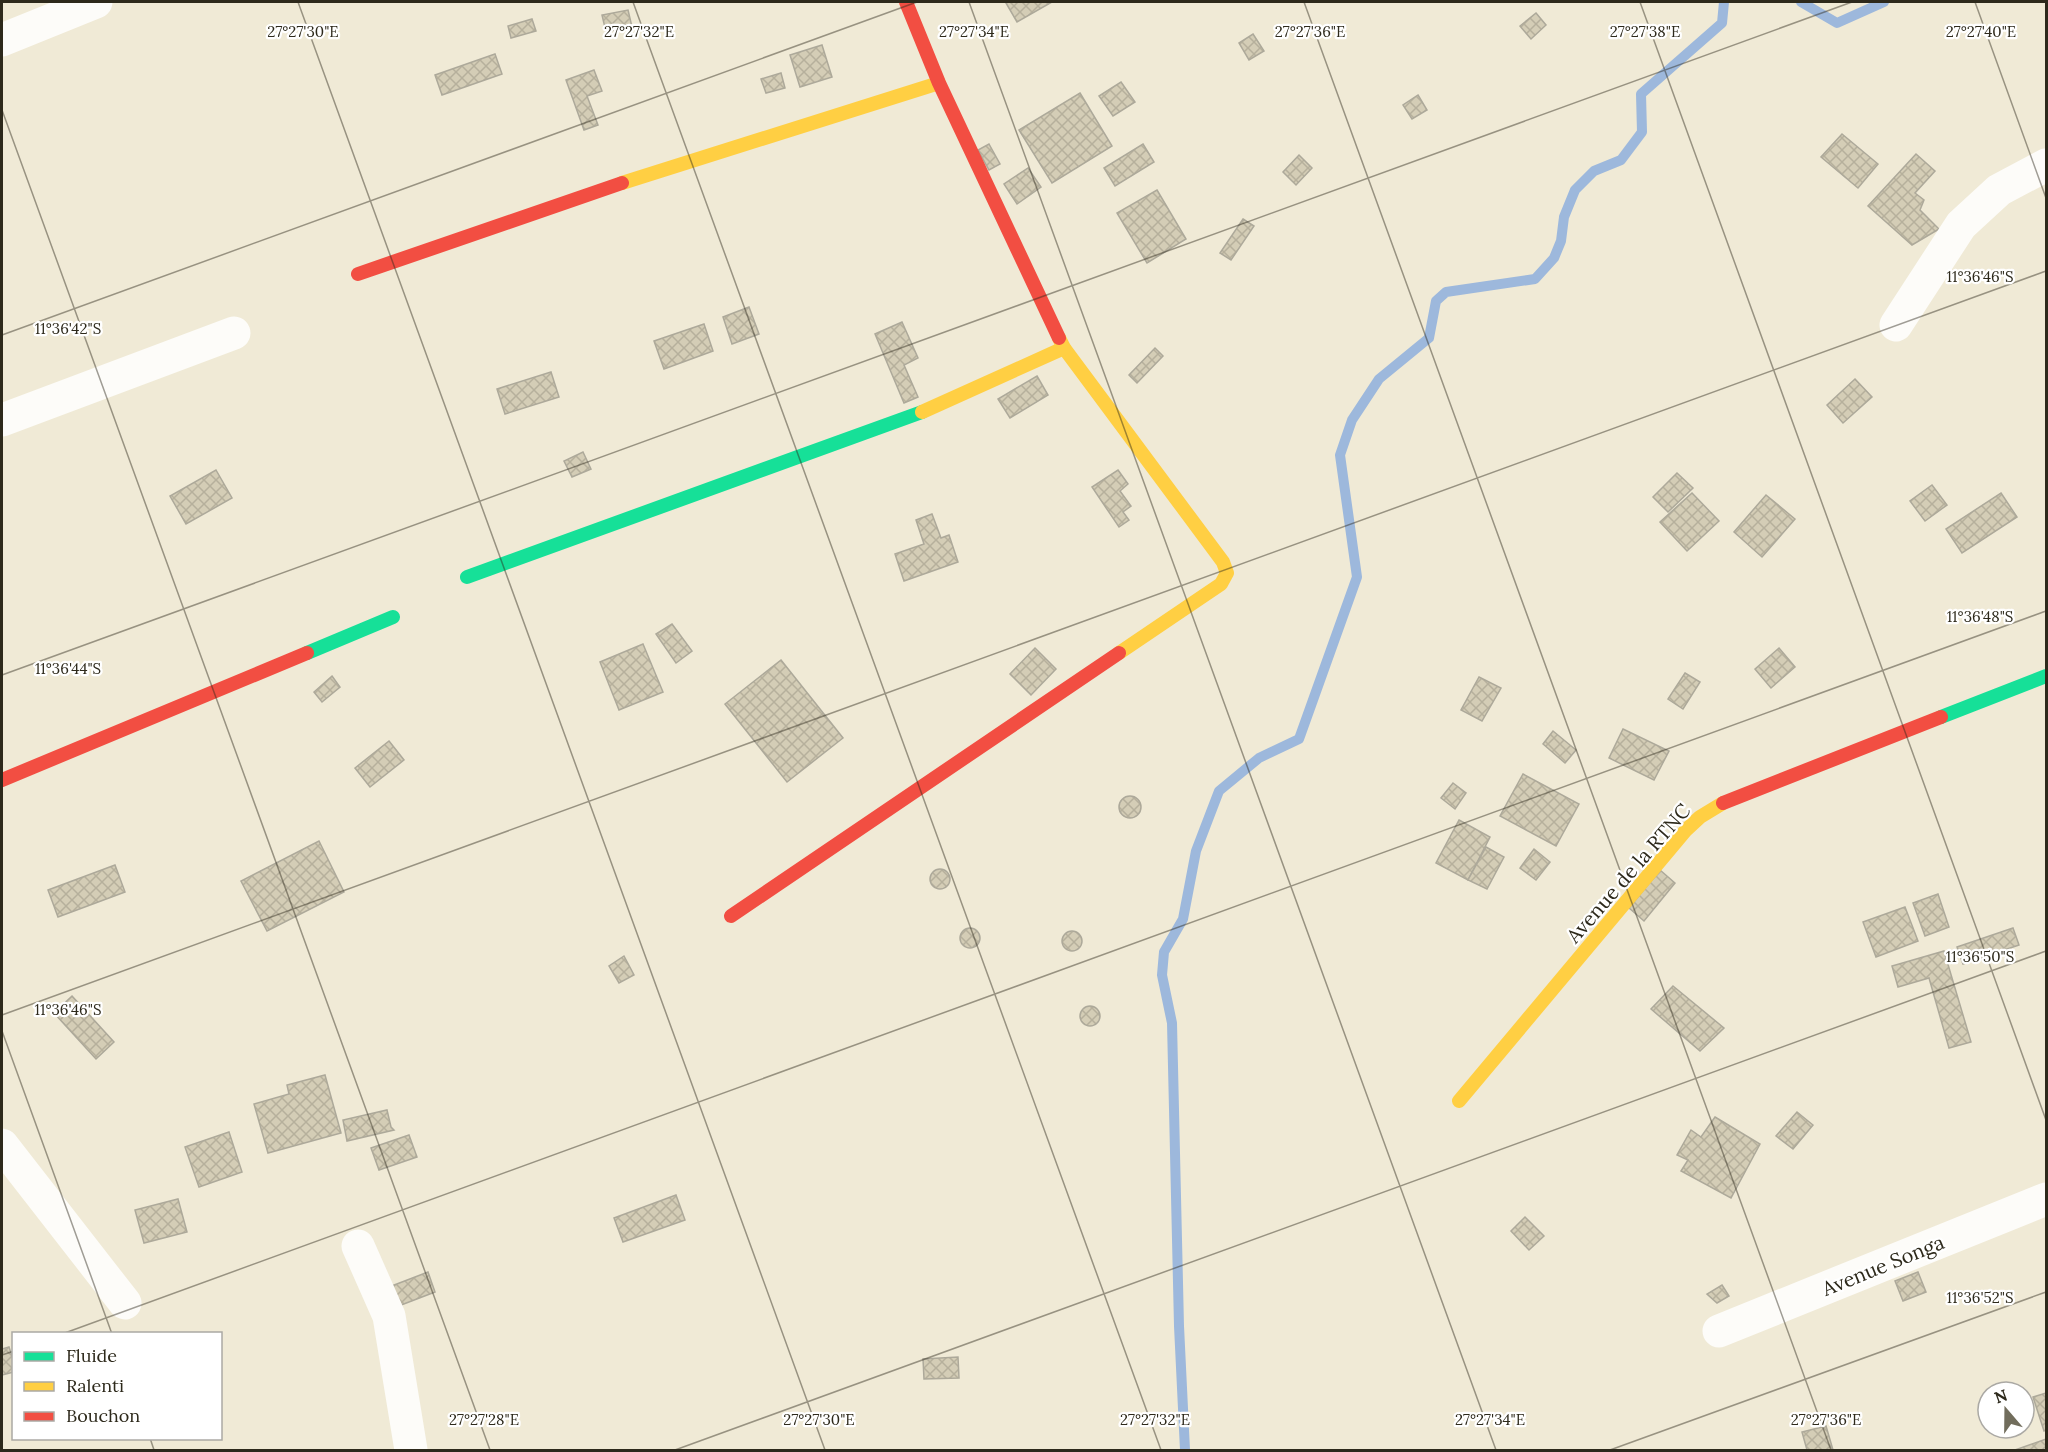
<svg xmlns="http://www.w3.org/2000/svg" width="2048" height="1452" viewBox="0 0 2048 1452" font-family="Lora,serif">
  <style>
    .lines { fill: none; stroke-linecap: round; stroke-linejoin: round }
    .stream { stroke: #9db8dc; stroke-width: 10 }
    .building { fill: url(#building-cross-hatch); stroke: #ada99a; stroke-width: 1.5 }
    .street { stroke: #fdfcf9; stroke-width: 33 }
    .fast { stroke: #16e098; stroke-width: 14 }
    .slow { stroke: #ffcf43; stroke-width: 14 }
    .jam { stroke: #f24e42; stroke-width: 14 }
    .ticks { fill: none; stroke: #2d291b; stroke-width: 1.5; stroke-opacity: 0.45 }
    .labels { text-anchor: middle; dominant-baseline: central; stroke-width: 4.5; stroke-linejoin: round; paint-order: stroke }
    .street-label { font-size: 20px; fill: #2d291b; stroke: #fff }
    .ticks-label { font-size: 15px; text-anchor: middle; fill: #2d291b; stroke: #fff; stroke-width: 4.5; stroke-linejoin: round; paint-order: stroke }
  </style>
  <defs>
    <pattern id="building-cross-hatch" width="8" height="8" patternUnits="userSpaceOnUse" patternTransform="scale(1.5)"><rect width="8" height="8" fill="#d4cdb6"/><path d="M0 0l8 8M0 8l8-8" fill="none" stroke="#b6b09c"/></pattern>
  </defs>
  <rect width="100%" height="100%" fill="#f0ead6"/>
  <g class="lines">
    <g class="stream">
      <polyline points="1801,2 1837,23 1884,2"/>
      <polyline points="1185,1450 1179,1326 1172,1023 1162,975 1164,952 1183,919 1196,851 1219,791 1259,758 1299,739 1357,577 1340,455 1352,420 1379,379 1429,338 1436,301 1446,292 1535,279 1554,258 1561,241 1564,217 1575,190 1594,171 1621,160 1642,132 1641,94 1722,23 1724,2"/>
    </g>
  </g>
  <g class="building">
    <polygon points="1008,2 1052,2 1017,22 1006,3"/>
    <polygon points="628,10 632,27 606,32 602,15"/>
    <polygon points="1536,13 1546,25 1531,39 1520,26"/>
    <polygon points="532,19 536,31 511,38 508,26"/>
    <polygon points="1253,34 1264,51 1249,60 1239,43"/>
    <polygon points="822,45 832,77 800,87 790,55"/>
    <polygon points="495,54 502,74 442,95 435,75"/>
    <polygon points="594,70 602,91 587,96 598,125 584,130 566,80"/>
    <polygon points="781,73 785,88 766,93 761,79"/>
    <polygon points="1121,82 1135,102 1113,116 1099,96"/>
    <polygon points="1080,93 1112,146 1052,183 1019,130"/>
    <polygon points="1418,95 1427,110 1412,119 1403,105"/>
    <polygon points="1842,134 1878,164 1858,188 1821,157"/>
    <polygon points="989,144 1000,164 989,170 978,150"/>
    <polygon points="1143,144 1154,162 1115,186 1104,168"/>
    <polygon points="1916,154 1935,171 1915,193 1924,200 1920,210 1939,229 1912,245 1868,206"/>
    <polygon points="1299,155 1312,168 1296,185 1283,172"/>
    <polygon points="1028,168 1041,187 1017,204 1004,184"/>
    <polygon points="1157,190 1186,239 1147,263 1117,213"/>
    <polygon points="1243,219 1254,226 1231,260 1220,253"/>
    <polygon points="749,307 759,334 732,344 723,317"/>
    <polygon points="902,322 918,358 904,365 918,397 904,403 875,334"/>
    <polygon points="704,324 713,351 664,369 654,341"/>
    <polygon points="1155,348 1163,356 1137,383 1129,375"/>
    <polygon points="551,372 559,397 505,414 497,389"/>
    <polygon points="1037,376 1048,395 1010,418 998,399"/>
    <polygon points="1855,379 1872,397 1843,423 1827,405"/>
    <polygon points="583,452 591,469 572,477 564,461"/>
    <polygon points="216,470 232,498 186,524 170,496"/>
    <polygon points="1118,470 1128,484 1120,491 1131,506 1123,512 1129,520 1119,527 1092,487"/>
    <polygon points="1677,473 1693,488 1668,512 1653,497"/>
    <polygon points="1932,485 1947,505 1925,521 1910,501"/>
    <polygon points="1692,493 1719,521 1687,551 1660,522"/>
    <polygon points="2001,493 2017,517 1962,553 1946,529"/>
    <polygon points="1766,495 1795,519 1762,557 1734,532"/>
    <polygon points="932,514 941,538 949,535 958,562 904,581 895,554 924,544 916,520"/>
    <polygon points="672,624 692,651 676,663 656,634"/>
    <polygon points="643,644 663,692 619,710 600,662"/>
    <polygon points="1035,648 1056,669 1031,695 1010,674"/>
    <polygon points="1779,648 1795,667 1771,688 1755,669"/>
    <polygon points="781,660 843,738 787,782 725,704"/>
    <polygon points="1685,673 1700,682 1683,709 1668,699"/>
    <polygon points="332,676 340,687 322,702 314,692"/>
    <polygon points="1479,677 1501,688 1482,721 1461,710"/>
    <polygon points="1623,729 1669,751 1654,780 1609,758"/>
    <polygon points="1553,731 1576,750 1565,763 1543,744"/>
    <polygon points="389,741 404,760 370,787 355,768"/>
    <polygon points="1523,774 1579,804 1556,846 1500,816"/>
    <polygon points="1453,783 1466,793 1455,809 1441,798"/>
    <circle cx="1130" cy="807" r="11"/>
    <polygon points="1459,820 1490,837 1468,880 1436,863"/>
    <polygon points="319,841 344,892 267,931 241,881"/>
    <polygon points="1486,847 1504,857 1487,889 1468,880"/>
    <polygon points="1534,849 1550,862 1536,880 1520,868"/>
    <polygon points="115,865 125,892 58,917 48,890"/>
    <circle cx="940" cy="879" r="10"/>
    <polygon points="1660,870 1675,883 1644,921 1629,908"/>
    <polygon points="1938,894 1949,927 1925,936 1913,903"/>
    <polygon points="1905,907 1918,941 1876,957 1863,922"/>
    <circle cx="970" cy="938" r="10"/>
    <polygon points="2013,928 2019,945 1963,964 1957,947"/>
    <circle cx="1072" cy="941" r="10"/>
    <polygon points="1944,951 1971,1042 1949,1048 1929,978 1898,987 1892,966"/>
    <polygon points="624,956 634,975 619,983 609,966"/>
    <polygon points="1673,986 1724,1028 1700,1051 1651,1009"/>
    <polygon points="72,996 114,1042 96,1059 54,1013"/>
    <circle cx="1090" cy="1016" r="10"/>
    <polygon points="325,1075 341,1133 268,1153 254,1104 289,1094 287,1085"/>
    <polygon points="387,1110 391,1127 394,1130 347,1141 343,1120"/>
    <polygon points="1797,1112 1813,1125 1793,1149 1776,1136"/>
    <polygon points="1715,1117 1760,1144 1731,1198 1681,1171 1688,1160 1677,1155 1691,1130 1701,1137"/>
    <polygon points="229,1132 242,1172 199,1187 185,1147"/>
    <polygon points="409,1135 417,1157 379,1170 371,1148"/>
    <polygon points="676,1195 685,1220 623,1242 614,1218"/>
    <polygon points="178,1199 187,1232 144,1243 135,1210"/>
    <polygon points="1525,1217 1544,1236 1529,1250 1511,1231"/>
    <polygon points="428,1272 435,1292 396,1307 389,1287"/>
    <polygon points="1918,1272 1926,1292 1903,1301 1895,1281"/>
    <polygon points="1722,1285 1729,1296 1717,1303 1707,1294"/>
    <polygon points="9,1347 14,1362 14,1372 2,1375 2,1349"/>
    <polygon points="958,1357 959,1378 924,1379 923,1359"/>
    <polygon points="2046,1393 2046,1430 2044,1431 2033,1397"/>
    <polygon points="1826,1426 1833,1450 1807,1450 1802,1432"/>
    <polygon points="2046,1439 2046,1450 2015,1450"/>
  </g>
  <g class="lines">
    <g class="street">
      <polyline points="2,40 96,2"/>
      <polyline points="1896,325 1961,225 1999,190 2046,165"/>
      <polyline points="2,420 234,333"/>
      <polyline points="2,1145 125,1303"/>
      <polyline points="358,1246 389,1316 411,1450"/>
      <polyline points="1719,1331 2046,1199"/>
    </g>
    <g class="fast">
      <polyline points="467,577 922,412"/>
      <polyline points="307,653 393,617"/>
      <polyline points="1941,717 2046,676"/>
    </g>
    <g class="slow">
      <polyline points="622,183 939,83"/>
      <polyline points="1059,338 1064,348 1223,562 1227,573 1221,584 1119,653"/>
      <polyline points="922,412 1064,348"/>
      <polyline points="1459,1101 1686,830 1700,817 1723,803"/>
    </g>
    <g class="jam">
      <polyline points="906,2 939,83 1059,338"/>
      <polyline points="358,274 622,183"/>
      <polyline points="2,780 307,653"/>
      <polyline points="1723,803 1941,717"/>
      <polyline points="731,916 1119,653"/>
    </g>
  </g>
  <path class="ticks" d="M298,2L825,1450M633,2L1161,1450M969,2L1496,1450M1304,2L1831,1450M1640,2L2046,1120M1975,2L2046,198M2,110L490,1450M2,335L917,2M2,675L1852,2M2,1015L2046,271M2,1031L112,1334M62,1334L2046,611M2,1355L14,1351M150,1438L154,1450M675,1450L2046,951M1610,1450L2046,1292"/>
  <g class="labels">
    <g class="street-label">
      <text transform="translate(1628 873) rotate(-49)">Avenue de la RTNC</text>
      <text transform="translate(1883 1265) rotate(-22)">Avenue Songa</text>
    </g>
  </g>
  <g class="ticks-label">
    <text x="303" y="37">27°27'30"E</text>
    <text x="639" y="37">27°27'32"E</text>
    <text x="974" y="37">27°27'34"E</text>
    <text x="1310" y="37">27°27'36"E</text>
    <text x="1981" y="37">27°27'40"E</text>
    <text x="1645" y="37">27°27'38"E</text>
    <text x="1980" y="282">11°36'46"S</text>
    <text x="68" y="334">11°36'42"S</text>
    <text x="1980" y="622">11°36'48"S</text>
    <text x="68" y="674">11°36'44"S</text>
    <text x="1980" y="962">11°36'50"S</text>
    <text x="68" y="1015">11°36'46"S</text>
    <text x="1980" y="1303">11°36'52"S</text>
    <text x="484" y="1425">27°27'28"E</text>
    <text x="819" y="1425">27°27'30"E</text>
    <text x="1155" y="1425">27°27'32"E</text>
    <text x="1490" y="1425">27°27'34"E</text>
    <text x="1826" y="1425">27°27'36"E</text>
  </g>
  <rect width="2048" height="1452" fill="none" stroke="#2d291b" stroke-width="6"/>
  <rect x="12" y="1332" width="210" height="108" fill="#ffffff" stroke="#aba9a4" stroke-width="1.5"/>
  <rect x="24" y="1352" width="30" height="9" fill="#16e098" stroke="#aba9a4" stroke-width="1.5"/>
  <text x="66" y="1362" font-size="18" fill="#2d291b">Fluide</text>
  <rect x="24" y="1382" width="30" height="9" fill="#ffcf43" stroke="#aba9a4" stroke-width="1.5"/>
  <text x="66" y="1392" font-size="18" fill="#2d291b">Ralenti</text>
  <rect x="24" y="1412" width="30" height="9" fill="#f24e42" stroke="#aba9a4" stroke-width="1.5"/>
  <text x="66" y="1422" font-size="18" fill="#2d291b">Bouchon</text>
  <g transform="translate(2006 1410) rotate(340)"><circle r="28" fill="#ffffff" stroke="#aba9a4" stroke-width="1.5"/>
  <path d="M0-4.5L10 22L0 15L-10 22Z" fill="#716d5c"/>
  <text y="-9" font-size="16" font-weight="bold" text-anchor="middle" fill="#2d291b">N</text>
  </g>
</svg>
